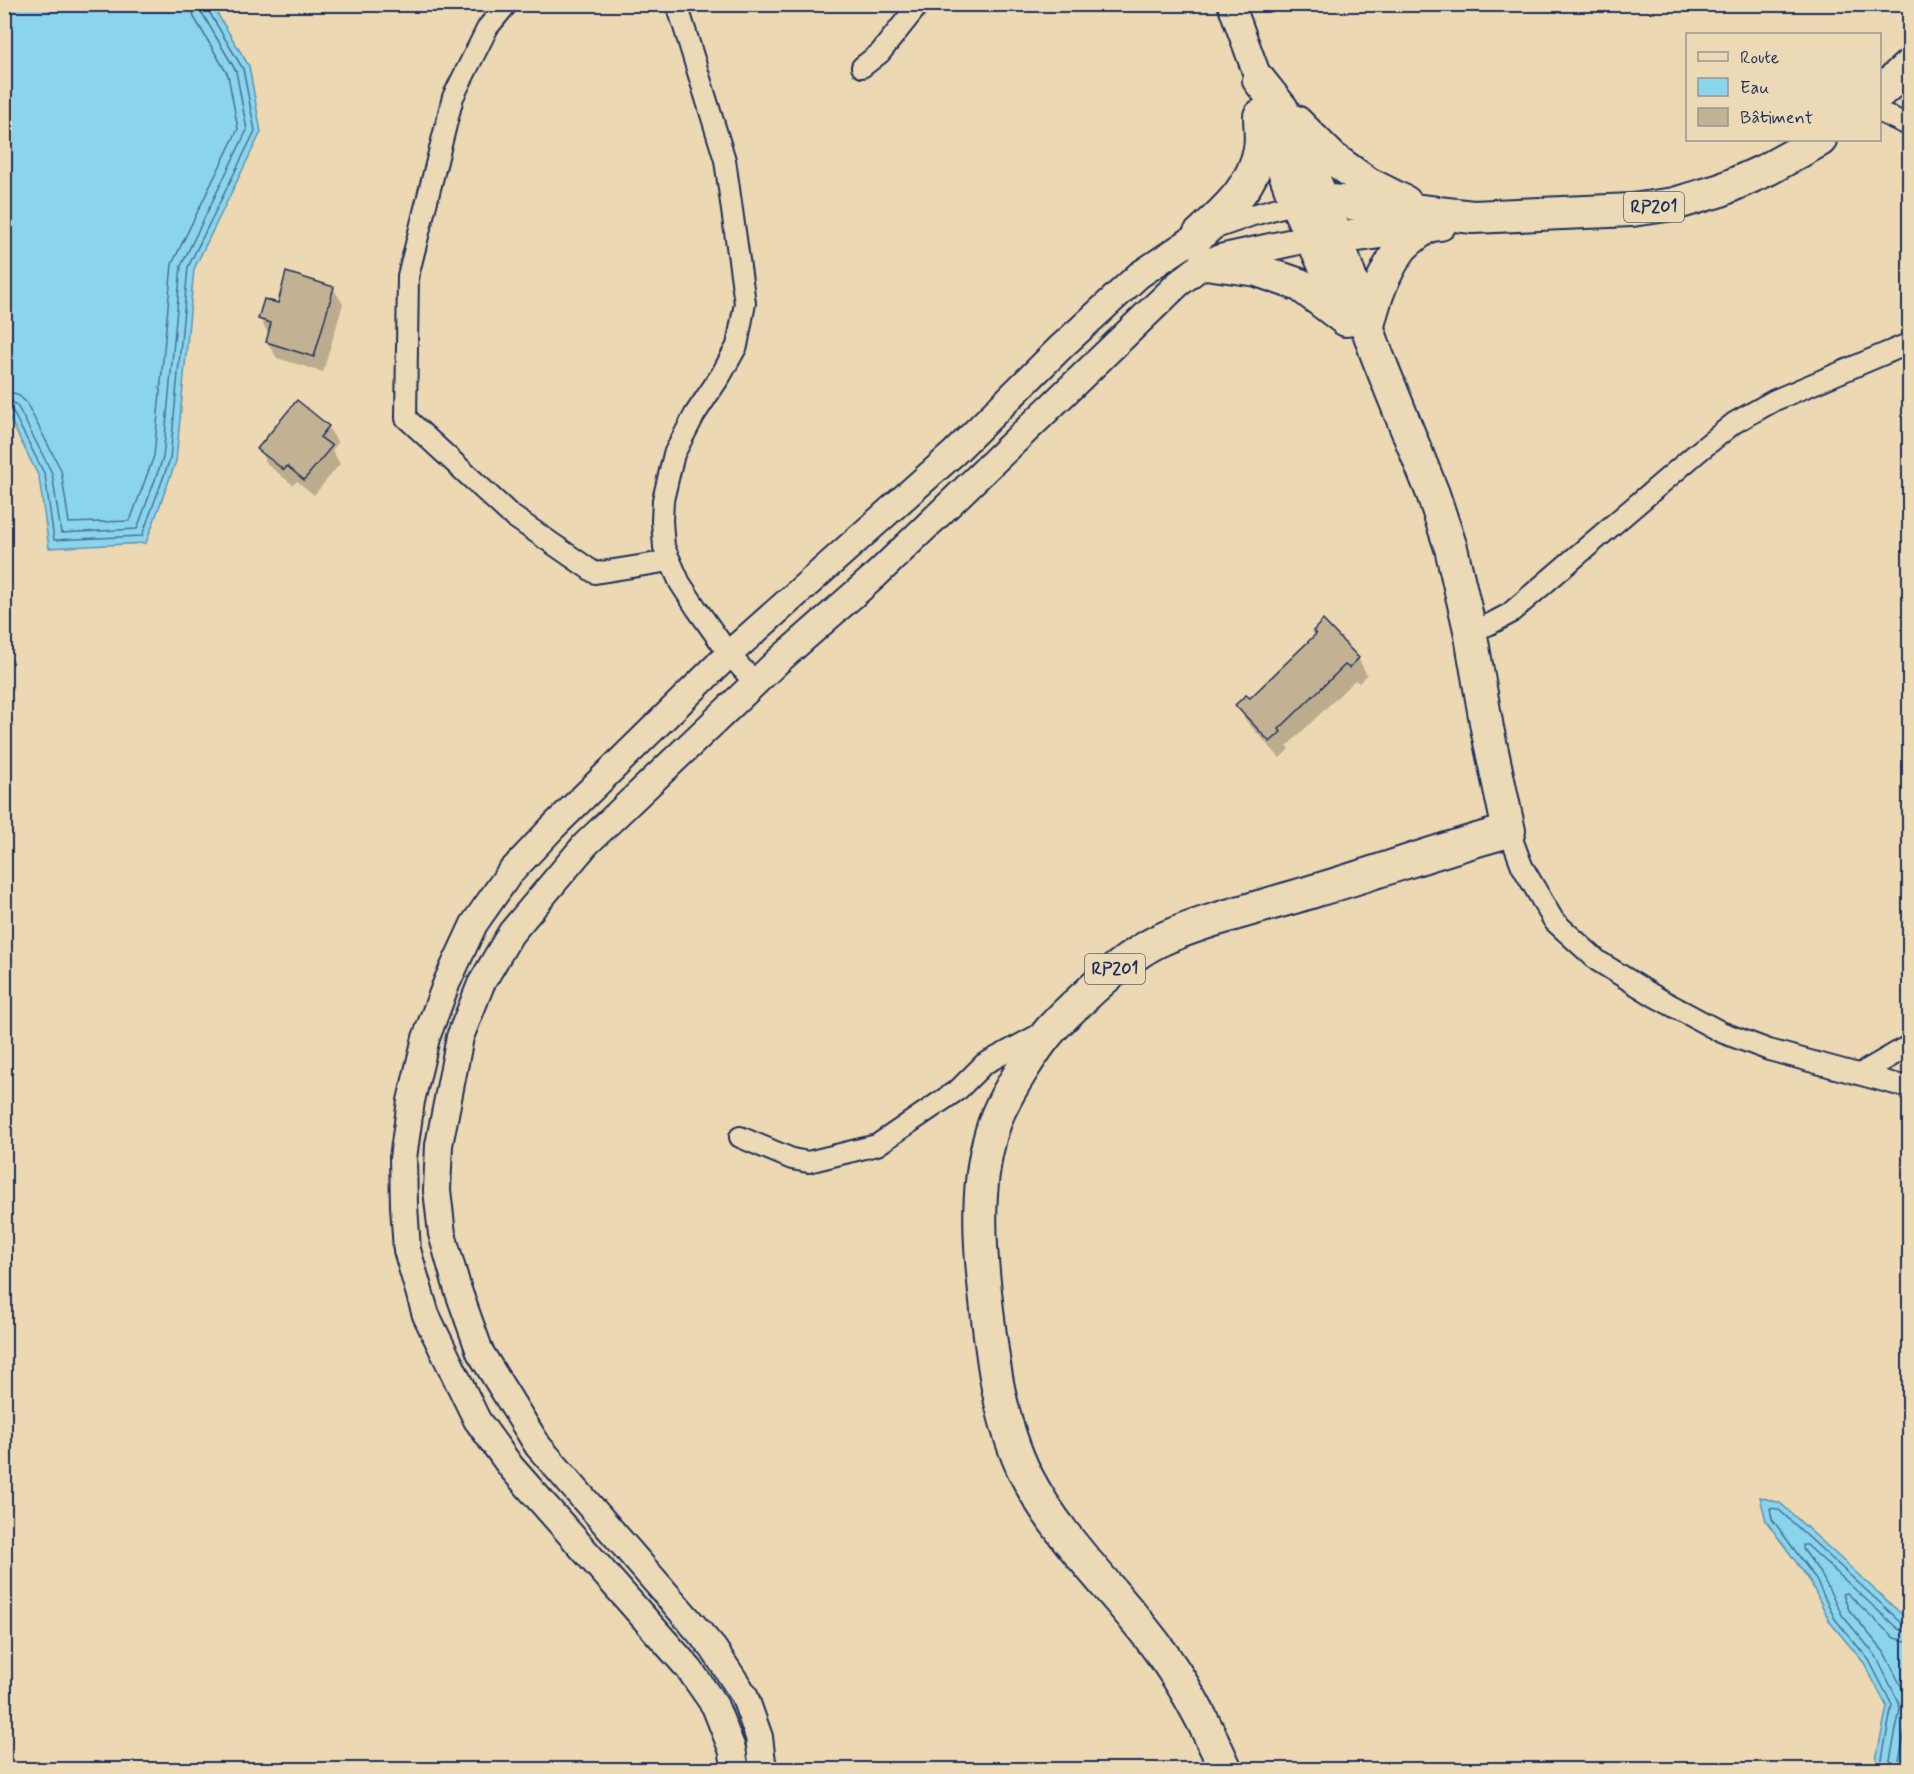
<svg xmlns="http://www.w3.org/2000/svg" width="1914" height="1774" viewBox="0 0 1914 1774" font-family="Mynerve,sans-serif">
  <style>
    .water { fill: #8bd5ec; stroke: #5e93b3; stroke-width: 1.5 }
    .shadow { fill: #0003 }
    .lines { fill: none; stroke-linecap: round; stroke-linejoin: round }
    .shore { stroke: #487197; stroke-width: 1.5 }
    .building { fill: #c2b193; stroke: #1b2f5e; stroke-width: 1.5 }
    .minor-casing { stroke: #1b2f5e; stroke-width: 24 }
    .tertiary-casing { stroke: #1b2f5e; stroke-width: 30 }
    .primary-casing { stroke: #1b2f5e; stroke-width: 36 }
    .minor { stroke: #ecdab7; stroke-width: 20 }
    .tertiary { stroke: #ecdab7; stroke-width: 26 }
    .primary { stroke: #ecdab7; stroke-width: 32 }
    .labels { text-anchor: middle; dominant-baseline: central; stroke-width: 5; stroke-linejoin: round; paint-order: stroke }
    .shield { fill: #ecdab7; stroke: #5a6279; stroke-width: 1.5 }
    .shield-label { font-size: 18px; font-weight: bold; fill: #1b2f5e }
  </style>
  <rect width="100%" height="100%" fill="#ecd8b2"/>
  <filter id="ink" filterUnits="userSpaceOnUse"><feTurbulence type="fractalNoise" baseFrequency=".0167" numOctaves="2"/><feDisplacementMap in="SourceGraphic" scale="12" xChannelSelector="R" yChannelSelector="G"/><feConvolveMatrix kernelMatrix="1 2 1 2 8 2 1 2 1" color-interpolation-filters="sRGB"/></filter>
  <g filter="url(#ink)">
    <g class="water">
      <polygon points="5,4 212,5 249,66 261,132 194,269 176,461 146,543 49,548 39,477 5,409"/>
      <polygon points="1760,1497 1780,1503 1909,1621 1909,1769 1874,1769 1887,1707 1864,1663 1830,1622 1810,1581 1766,1521"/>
    </g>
    <g class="shadow">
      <polygon points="333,288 343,304 323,372 277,358 267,342 269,335 260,319 279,305"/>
      <polygon points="297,402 328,427 338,443 332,450 340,464 314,495 297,481 293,485 268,465 259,449"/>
      <polygon points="1314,631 1358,658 1367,675 1359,683 1355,680 1287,746 1289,749 1280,758 1247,722 1237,706 1250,701 1317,636"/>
    </g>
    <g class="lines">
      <g class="shore">
        <polyline points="4,391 17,394 26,402 61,470 69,523 130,521 154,456 172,264 238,129 228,75 194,17 191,4"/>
        <polyline points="4,400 13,402 18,407 52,473 61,533 137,529 163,458 181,266 247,130 236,71 202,13 200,4"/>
        <polyline points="4,408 13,412 45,475 54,540 142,536 170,459 188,267 255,131 243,69 208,10 208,4"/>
        <polyline points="1880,1770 1892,1705 1869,1660 1835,1619 1815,1578 1772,1519 1770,1508 1778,1509 1903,1624 1910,1625"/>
        <polyline points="1888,1770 1900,1710 1899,1703 1876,1656 1842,1615 1821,1574 1803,1549 1803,1545 1807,1545 1898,1629 1910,1633"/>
        <polyline points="1897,1770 1909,1712 1908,1700 1884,1652 1849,1610 1843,1594 1847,1593 1894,1638 1910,1642"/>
      </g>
    </g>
    <g class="building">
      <polygon points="286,272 334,287 314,357 266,342 271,323 258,319 264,299 278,303"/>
      <polygon points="297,400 329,426 320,437 332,446 304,480 287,466 284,470 257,449"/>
      <polygon points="1323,620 1359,658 1349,668 1345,665 1279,729 1281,732 1270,742 1235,705 1246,695 1250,698 1316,634 1313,631"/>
    </g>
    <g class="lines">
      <g class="minor-casing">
        <g id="minor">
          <polyline points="507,4 488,27 453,97 408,276 406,418 511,515 595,573 670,561"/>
          <polyline points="677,4 725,160 745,303 737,346 721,375 695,414 674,454 663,500 662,521 664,547 680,583 697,609 729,654 755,683"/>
          <polyline points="862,67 880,53 919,4"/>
          <polyline points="1880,112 1910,126"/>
          <polyline points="1213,229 1253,215 1296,203"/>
          <polyline points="1470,630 1488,625 1509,614 1698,452 1734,423 1775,400 1910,343"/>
          <polyline points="1509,831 1522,866 1554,921 1598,961 1656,997 1721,1032 1769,1050 1910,1088"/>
          <polyline points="1860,1074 1910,1045"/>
          <polyline points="740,1137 792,1159 808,1162 877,1145 959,1089 984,1064 1042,1033"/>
        </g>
      </g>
      <g class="tertiary-casing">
        <g id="tertiary">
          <polyline points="1231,4 1259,80"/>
          <polyline points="736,1770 732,1749 715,1706 690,1670 511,1467 477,1420 426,1315 407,1250 404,1206 403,1158 411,1101 426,1038 447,982 474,924 509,874 553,827 729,654 954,453 1061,347 1139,275 1199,235"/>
          <polyline points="763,1770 759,1737 744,1695 713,1648 538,1446 480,1352 458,1290 442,1234 437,1190 439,1145 460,1037 481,984 511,933 586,844 777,662 876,575 1178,284 1205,263 1220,258 1312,238"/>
        </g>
      </g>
      <g class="primary-casing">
        <g id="primary">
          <polyline points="1880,92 1910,65"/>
          <polyline points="1266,121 1296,203 1339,297"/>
          <polyline points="1296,122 1332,158 1367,183 1405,202"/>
          <polyline points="1296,203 1323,200 1473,217 1632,210 1674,204 1721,190 1768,169 1820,140"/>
          <path d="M1199,235C1226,210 1253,187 1260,149C1262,139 1260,126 1260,116"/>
          <polyline points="1317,238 1336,238 1440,224"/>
          <polyline points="1205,263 1257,270 1300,285 1346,320"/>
          <path d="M1368,326C1374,300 1385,270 1401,248C1408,240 1418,233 1426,227"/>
          <path d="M1226,1770C1207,1727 1186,1685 1157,1647C1115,1590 1060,1541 1027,1477C997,1418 991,1347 984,1282C978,1227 977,1168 997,1116C1007,1092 1036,1045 1054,1026C1063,1016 1073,1007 1083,998C1105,977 1130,955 1158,941C1205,919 1267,906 1317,890C1382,871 1444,848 1509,831L1487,728L1470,630L1451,548L1433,494L1377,355L1323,200L1282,109L1259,80"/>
        </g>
      </g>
      <use href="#minor" class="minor"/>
      <use href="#tertiary" class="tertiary"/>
      <use href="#primary" class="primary"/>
    </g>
  </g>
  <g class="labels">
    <g class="shield">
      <rect x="1624" y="192" width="60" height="30" rx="4.5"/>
      <rect x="1085" y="954" width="60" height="30" rx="4.5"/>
    </g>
    <g class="shield-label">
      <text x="1654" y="207">RP201</text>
      <text x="1115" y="969">RP201</text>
    </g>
  </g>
  <rect width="1914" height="1774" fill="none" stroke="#ecdab7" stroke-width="24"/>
  <rect x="12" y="12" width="1890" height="1750" fill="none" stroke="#1b2f5e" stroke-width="2" filter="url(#ink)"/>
  <rect x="1686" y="33" width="195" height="108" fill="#ecdab7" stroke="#989693" stroke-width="1.5"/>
  <rect x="1698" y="52" width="30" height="9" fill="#ecdab7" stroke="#989693" stroke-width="1.5"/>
  <text x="1740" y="63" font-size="18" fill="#1b2f5e">Route</text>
  <rect x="1698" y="78" width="30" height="18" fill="#8bd5ec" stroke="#989693" stroke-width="1.5"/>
  <text x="1740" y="93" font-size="18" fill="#1b2f5e">Eau</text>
  <rect x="1698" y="108" width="30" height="18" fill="#c2b193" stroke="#989693" stroke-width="1.5"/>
  <text x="1740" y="123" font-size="18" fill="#1b2f5e">Bâtiment</text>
</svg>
